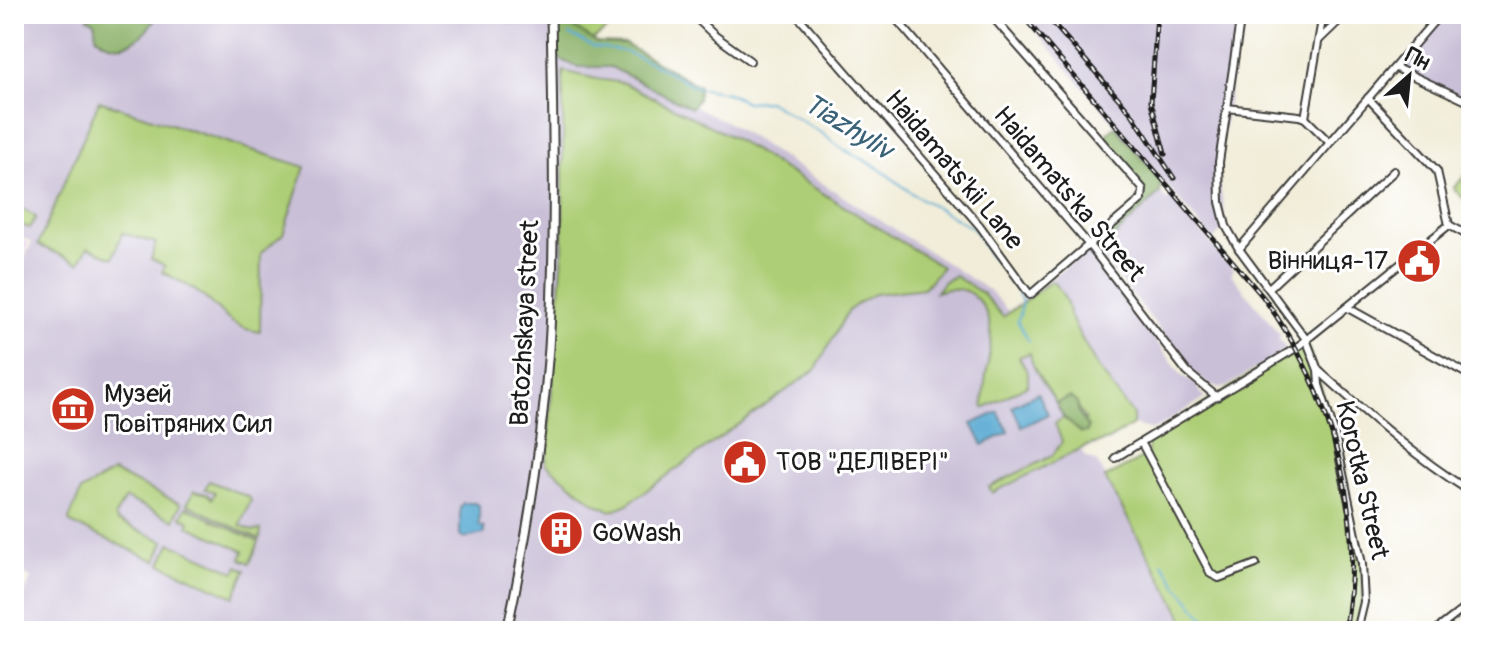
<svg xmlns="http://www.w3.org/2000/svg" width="1485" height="645" viewBox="0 0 1485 645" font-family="Pangolin,sans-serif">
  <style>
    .built { fill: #e9d2ee }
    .industrial { fill: #c9bfd7 }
    .green { fill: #adce76; stroke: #647549; stroke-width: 2 }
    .forest { fill: #8ab167; stroke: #536642; stroke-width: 2 }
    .water { fill: #57a9d2; stroke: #3a6277; stroke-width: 2 }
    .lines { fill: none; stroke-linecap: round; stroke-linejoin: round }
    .stream { stroke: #57a9d2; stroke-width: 2 }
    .minor-casing { stroke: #3c3b38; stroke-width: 10 }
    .tertiary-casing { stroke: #3c3b38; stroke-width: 11 }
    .minor { stroke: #fff; stroke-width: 6 }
    .tertiary { stroke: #fff; stroke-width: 7 }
    .rail-casing { stroke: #1c1c1c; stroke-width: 5 }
    .rail { stroke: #fff; stroke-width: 2; stroke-dasharray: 6; stroke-linecap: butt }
    .labels { text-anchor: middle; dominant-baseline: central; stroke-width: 6; stroke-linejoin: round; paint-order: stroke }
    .street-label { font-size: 26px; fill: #1c1c1c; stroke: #fff }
    .poi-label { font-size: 26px; fill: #1c1c1c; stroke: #fff; text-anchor: start }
    .water-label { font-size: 28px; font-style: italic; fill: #3a6277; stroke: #fff }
  </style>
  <rect width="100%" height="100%" fill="#fff"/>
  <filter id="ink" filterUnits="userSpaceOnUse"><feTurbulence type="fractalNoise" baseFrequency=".0125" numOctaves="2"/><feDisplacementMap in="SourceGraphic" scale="16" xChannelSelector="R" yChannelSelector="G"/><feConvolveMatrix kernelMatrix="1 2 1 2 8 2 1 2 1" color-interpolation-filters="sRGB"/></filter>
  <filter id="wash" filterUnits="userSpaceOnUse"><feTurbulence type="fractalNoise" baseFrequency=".006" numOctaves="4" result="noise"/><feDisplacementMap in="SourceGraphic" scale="32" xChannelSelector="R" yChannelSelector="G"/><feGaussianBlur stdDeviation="1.8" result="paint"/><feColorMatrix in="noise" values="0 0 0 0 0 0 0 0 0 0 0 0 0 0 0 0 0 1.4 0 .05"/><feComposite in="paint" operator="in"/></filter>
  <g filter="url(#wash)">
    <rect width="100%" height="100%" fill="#f1edd9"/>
    <g class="built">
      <polygon points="14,236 29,243 14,276"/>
      <polygon points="14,302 28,315 14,349"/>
    </g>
    <g class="industrial">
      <polygon points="14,14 551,14 552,56 614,67 727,122 990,291 1008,311 1089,250 1182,376 1195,384 1205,398 1153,430 1134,425 1109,441 1081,450 1085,456 1097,462 1191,631 22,631 14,627 14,617 31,578 14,570 14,349 28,315 14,302 14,282 32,242 14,234"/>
      <polygon points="1021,14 1241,14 1218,170 1226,226 1213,240"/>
      <polygon points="1441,14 1471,14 1471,102 1397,68"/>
      <polygon points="1160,193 1167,200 1171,197 1234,270 1231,274 1281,336 1278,338 1286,349 1226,387 1220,388 1203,381 1195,373 1098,253"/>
    </g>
    <g class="green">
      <polygon points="489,14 536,14 536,25 490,19"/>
      <polygon points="571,14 617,14 623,19 592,40 575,28"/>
      <polygon points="563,71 597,79 624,83 732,137 942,267 924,288 874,294 860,302 848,311 816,369 626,505 611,511 593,502 546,464 563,254"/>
      <path d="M99,101L305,167L283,234L261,253L260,332C225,327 222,309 196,291C186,284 174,278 162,272L165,266L151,259L156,243L122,233L113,258L88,247L79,263L38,245Z"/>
      <polygon points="1471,170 1471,191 1464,199 1453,188"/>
      <polygon points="14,204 19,204 21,208 36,217 30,228 14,223"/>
      <path d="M955,276L982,293L1003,317L1051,281C1060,287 1069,303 1069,315L1096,365L1133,415V425L1108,440L1086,446L992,493L989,487L1052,456L1062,442L1055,423L1064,418L1074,425L1086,420L1070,397L1056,403C1047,386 1032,372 1030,353L1019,357L1028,373V385L984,408C982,401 984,397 984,390C987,358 1001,325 977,299C966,287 950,287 936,292L944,281Z"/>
      <polygon points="1306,339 1331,420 1362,564 1364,602 1357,631 1191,631 1105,478 1148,455 1148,440"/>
      <polygon points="113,472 181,504 174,520 125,498 115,516 117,521 164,541 156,561 70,523 69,519 81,491"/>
      <polygon points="209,481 249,497 251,500 240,525 253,531 261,530 260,540 187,504 194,491 207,494 212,499 215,492 205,489"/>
      <polygon points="186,507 259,542 250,563 241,559 244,551 188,526 190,521 181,517"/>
      <polygon points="170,543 235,572 238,566 246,570 234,597 161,564"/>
    </g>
    <g class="forest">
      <path d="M89,14H158C145,38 121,58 96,36L95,22L88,18Z"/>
      <polygon points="554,14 571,14 575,28 598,43 625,44 699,86 698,99 691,108 611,67 578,67 561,60 555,53"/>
      <polygon points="1115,126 1161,181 1160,193 1097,253 1097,242 1143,200 1144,189 1100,139"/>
      <polygon points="1070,397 1077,403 1079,414 1088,427 1087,432 1081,433 1064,418 1056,403"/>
    </g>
    <g class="water">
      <polygon points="1038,393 1048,414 1022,427 1012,406"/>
      <polygon points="998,412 1009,432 983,445 972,424"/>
      <polygon points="463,503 475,503 479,505 479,526 484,527 484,534 464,538 460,535 460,507"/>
    </g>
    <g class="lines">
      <g class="stream">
        <polyline points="503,14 533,23"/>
        <polyline points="570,35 594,47 623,51 652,63 698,88 727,93 746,102 768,101 823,134 841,148 877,167 913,194 974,229 987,252 1010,277 1022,301 1020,315 1017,321 1029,341"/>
        <polyline points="1162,562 1177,585 1215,631"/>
      </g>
    </g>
  </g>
  <g filter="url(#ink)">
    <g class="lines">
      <g class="minor-casing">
        <g id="minor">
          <polyline points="692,14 714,35 750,61"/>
          <polyline points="796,14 980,226 1030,295 1142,199 1143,189 990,14"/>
          <polyline points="892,14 1089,245 1187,372 1217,397"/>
          <polyline points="1241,14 1219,162 1220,202 1226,226 1239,249 1306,339 1318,370 1319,385 1335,435 1362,564 1364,602 1357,631"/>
          <polyline points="1319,40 1346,14"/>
          <polyline points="1396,68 1471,103"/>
          <polyline points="1368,98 1437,171 1449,225"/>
          <polyline points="1227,108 1299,116 1305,118 1329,142"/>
          <polyline points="1305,118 1323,14"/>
          <polyline points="1449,225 1471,237"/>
          <polyline points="1239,249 1440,14"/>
          <polyline points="1269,288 1394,171"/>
          <polyline points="1348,308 1471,376"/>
          <path d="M1318,370C1367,414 1415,457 1471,492"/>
          <polyline points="1142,444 1211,574 1219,578 1256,564"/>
          <polyline points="1115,458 1296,348 1449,225"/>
          <polyline points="1435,631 1471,603"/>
        </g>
      </g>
      <g class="tertiary-casing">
        <path id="tertiary" d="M507,631C527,538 542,443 549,348C556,238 553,125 551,14"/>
      </g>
      <use href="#minor" class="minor"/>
      <use href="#tertiary" class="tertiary"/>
      <g class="rail-casing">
        <g id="rail">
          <path d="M1021,14L1263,297C1332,391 1367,515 1345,631"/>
          <polyline points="1045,14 1132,114 1174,178"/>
          <polyline points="1157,14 1151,102 1165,154"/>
        </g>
      </g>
      <use href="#rail" class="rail"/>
    </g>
  </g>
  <defs>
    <g id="civic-disc" transform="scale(2.3)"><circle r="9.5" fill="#c8321e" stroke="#fff"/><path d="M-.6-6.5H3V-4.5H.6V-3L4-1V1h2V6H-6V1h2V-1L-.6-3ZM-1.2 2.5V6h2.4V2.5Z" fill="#fff"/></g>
    <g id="museum-disc" transform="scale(2.3)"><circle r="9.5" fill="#c8321e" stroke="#fff"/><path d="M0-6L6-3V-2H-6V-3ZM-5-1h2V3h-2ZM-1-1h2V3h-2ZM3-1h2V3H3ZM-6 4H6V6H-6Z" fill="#fff"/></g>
    <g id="building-disc" transform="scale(2.3)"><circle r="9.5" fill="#c8321e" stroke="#fff"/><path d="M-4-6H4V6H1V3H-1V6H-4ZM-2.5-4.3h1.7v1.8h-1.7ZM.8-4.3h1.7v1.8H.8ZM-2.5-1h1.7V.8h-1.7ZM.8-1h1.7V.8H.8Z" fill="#fff"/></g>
  </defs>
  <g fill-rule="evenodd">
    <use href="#civic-disc" x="1419" y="261"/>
    <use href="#museum-disc" x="73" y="409"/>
    <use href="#civic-disc" x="745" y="462"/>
    <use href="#building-disc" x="561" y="533"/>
  </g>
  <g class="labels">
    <g class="street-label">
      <text transform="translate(954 170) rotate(50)">Haidamats'kii Lane</text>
      <text transform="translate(1069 194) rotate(50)">Haidamats'ka Street</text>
      <text transform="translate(525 323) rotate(-87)">Batozhskaya street</text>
      <text transform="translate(1362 480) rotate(77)">Korotka Street</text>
    </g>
    <g class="poi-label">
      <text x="1388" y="261" text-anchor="end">Вінниця-17</text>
      <text x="104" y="394">Музей<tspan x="104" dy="30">Повітряних Сил</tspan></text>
      <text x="776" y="462">ТОВ "ДЕЛІВЕРІ"</text>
      <text x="592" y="533">GoWash</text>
    </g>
    <g class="water-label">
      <text transform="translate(848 127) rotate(32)">Tiazhyliv</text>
    </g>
  </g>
  <rect width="1485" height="645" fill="none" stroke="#fff" stroke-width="48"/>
  <g transform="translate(1409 76) rotate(27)" stroke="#ffffff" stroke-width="6" paint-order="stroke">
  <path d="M0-6L14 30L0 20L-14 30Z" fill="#1c1c1c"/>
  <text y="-12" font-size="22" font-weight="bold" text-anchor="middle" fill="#1c1c1c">Пн</text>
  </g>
</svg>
